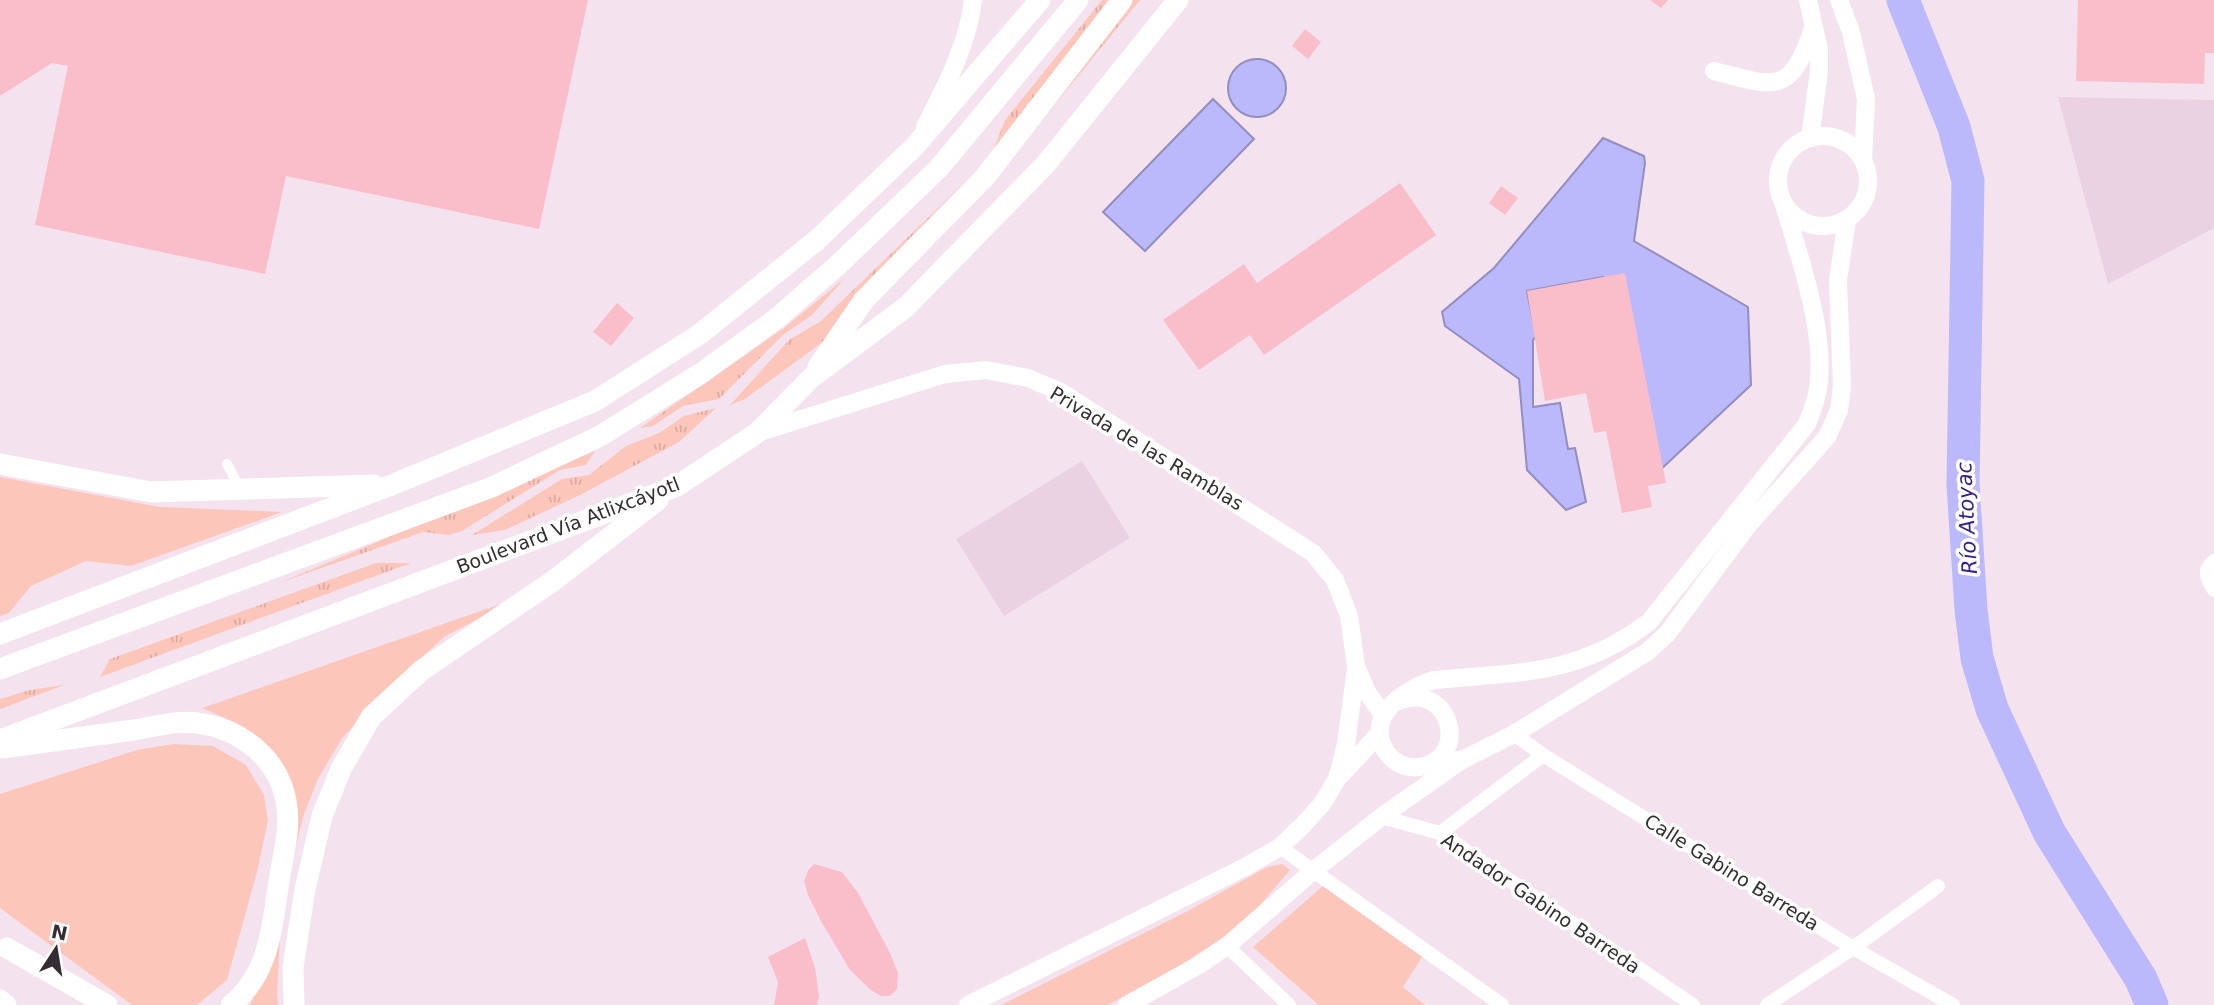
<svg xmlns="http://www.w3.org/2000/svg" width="2214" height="1005" viewBox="0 0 2214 1005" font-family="'DejaVu Sans',sans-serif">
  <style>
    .built { fill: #ead2e2 }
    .grass { fill: url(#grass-tufts) }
    .park { fill: #fdc6bb }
    .water { fill: #bbb8fb; stroke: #928ebf; stroke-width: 2 }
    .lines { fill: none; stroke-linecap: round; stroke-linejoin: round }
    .river { stroke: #bbb8fb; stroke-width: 33 }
    .building { fill: #fabeca }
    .pedestrian { stroke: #fff; stroke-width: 10 }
    .minor { stroke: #fff; stroke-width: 14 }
    .tertiary { stroke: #fff; stroke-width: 18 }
    .secondary { stroke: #fff; stroke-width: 21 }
    .labels { text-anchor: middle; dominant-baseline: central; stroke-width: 7; stroke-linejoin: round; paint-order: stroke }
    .street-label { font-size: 19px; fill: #342d32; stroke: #fff }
    .water-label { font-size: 21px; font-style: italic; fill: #382381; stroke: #fff }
  </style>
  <defs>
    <pattern id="grass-tufts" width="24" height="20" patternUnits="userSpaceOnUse" patternTransform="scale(1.75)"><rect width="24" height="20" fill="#fdc6bb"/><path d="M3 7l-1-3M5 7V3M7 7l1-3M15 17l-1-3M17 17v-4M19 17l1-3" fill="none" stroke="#d9aaa1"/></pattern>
  </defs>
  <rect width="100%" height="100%" fill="#f4e2ee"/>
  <g class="built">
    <polygon points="2058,97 2214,100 2214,228 2108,284"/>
    <polygon points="1082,461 1130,538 1004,616 956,539"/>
  </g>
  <g class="grass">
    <polygon points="1102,0 1140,0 1013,156 994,148 1005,120"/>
    <polygon points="991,157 1005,167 937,241 850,322 745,399 730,405 789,340 821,321"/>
    <polygon points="845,278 812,315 784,334 719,399 683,406 653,426 640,428 784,328"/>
    <polygon points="716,408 679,442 580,495 505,530 472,535 562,479 589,475 626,446 659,433 684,416"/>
    <polygon points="595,451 586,465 560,470 462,531 448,535 423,532 279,583"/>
    <polygon points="376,563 411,563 100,677 110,659"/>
    <polygon points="64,685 0,709 0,699 30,690"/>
  </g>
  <g class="park">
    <polygon points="0,477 160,507 282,512 131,566 86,561 31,586 9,613 0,616"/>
    <polygon points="515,599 444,637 410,668 342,738 318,779 304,814 292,861 280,935 277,994 278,1005 250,1005 273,951 295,801 276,754 236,723 202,708"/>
    <polygon points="173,744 213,746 246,765 264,795 268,821 257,872 227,980 197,1005 132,1005 0,908 0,794 137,750"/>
    <polygon points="1282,864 1290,870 1254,912 1225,936 1184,963 1108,1005 1001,1005 1186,912 1267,867"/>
    <polygon points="1323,886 1424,954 1403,987 1425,1005 1319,1005 1253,947"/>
  </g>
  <g class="water">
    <circle cx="1257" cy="88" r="29"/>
    <polygon points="1213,99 1254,139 1145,251 1103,212"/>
    <polygon points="1603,138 1644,156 1645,163 1634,241 1748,307 1751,385 1643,486 1603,277 1527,291 1536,336 1533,340 1533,407 1560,403 1568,449 1575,448 1586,502 1566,510 1527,470 1519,379 1445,326 1442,312 1494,268"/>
  </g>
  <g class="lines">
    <polyline class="river" points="1903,0 1954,127 1968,181 1963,484 1971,610 1977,658 1992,709 2049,832 2141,979 2152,1005"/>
  </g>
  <g class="building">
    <polygon points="0,0 588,0 539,229 286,176 265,274 35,225 68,66 52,63 0,96"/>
    <polygon points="1650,0 1668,0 1661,8"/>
    <polygon points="2078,0 2214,0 2214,53 2205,53 2204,84 2076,81"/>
    <polygon points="1305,29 1321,42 1308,59 1292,46"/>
    <polygon points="1400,183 1436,235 1264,355 1250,335 1199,370 1163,320 1244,264 1257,283"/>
    <polygon points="1501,186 1518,198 1505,215 1489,203"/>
    <polygon points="1625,273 1666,483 1648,486 1652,507 1622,513 1606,431 1594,433 1586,393 1545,401 1527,291"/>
    <polygon points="617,303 634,318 611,346 593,332"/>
    <polygon points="814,864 842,872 858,893 890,953 898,973 897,989 890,996 881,996 871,990 850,970 821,921 808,895 804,881 809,869"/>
    <polygon points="805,938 815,968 819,996 817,1005 774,1005 778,982 768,957"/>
  </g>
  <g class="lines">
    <polyline class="pedestrian" points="227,464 236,481"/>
    <g class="minor">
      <path d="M2214,561C2202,570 2207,579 2214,590"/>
      <polyline points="1514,734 1543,755 1853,948 1953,1005"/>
      <polyline points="1381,817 1440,833 1693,1005"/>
      <polyline points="1440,833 1543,755"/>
      <polyline points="1280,847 1502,1005"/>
      <polyline points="1227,946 1289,1005"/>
      <polyline points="1767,1005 1853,948 1938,886"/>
    </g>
    <g class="tertiary">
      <polyline points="1808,0 1819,50 1819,71 1810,138"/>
      <polyline points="1839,0 1851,32 1866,99 1863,160"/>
      <path d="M1714,71C1775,87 1791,96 1813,28"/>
      <path d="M925,127C945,87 968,45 973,0"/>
      <circle cx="1823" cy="181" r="45"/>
      <polyline points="757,433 945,374 986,370 1028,378 1061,392 1313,553 1335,580 1349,616 1356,666 1367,692 1383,715"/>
      <path d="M1396,702C1450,678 1472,758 1420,767C1393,771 1371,742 1383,717C1391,700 1416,685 1434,680C1518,672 1578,676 1649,622L1807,424C1810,415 1814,407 1816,398C1830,342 1800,259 1784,205"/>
      <polyline points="1435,761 1462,760 1514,734 1647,652 1667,634 1749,524 1827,437 1839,410 1842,386 1838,280 1847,220"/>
      <polyline points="1338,776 1346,744 1356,669"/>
      <polyline points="968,1005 1245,867 1280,847 1303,825 1322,804 1337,779 1379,734"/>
      <polyline points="1127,1005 1199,965 1227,946 1313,871 1381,817 1462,760"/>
    </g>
    <g class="secondary">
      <polyline points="818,367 864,300 985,177 1122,0"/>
      <polyline points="0,464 151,492 374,485"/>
      <polyline points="0,634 394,484 595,401 700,334 817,240 915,146 1040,0"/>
      <polyline points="0,669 492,487 600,436 700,374 776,319 839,264 939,168 1078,0"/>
      <polyline points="0,740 677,486 757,433 811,378 906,307 1045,165 1178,0"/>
      <path d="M2,748C46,742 90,736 134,730C153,727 177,720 197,723C239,728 278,757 286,801C291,825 284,851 280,875C272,923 272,971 231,1005"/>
      <polyline points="7,948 107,1005"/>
      <polyline points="0,1000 6,1005"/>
      <polyline points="294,1005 293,967 305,889 322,816 341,769 371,717 422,670 553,581 658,500"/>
    </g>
  </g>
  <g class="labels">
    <g class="street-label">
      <text transform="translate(1147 448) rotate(31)">Privada de las Ramblas</text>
      <text transform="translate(568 525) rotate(-21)">Boulevard Vía Atlixcáyotl</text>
      <text transform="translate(1732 872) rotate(32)">Calle Gabino Barreda</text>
      <text transform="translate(1541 903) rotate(34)">Andador Gabino Barreda</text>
    </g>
    <g class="water-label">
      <text transform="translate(1967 518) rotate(-93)">Río Atoyac</text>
    </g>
  </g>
  <g transform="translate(56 949) rotate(12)" stroke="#ffffff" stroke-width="5" paint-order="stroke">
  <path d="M0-5L12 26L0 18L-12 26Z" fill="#342d32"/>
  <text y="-10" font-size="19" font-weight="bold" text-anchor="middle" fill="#342d32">N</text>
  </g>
</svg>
